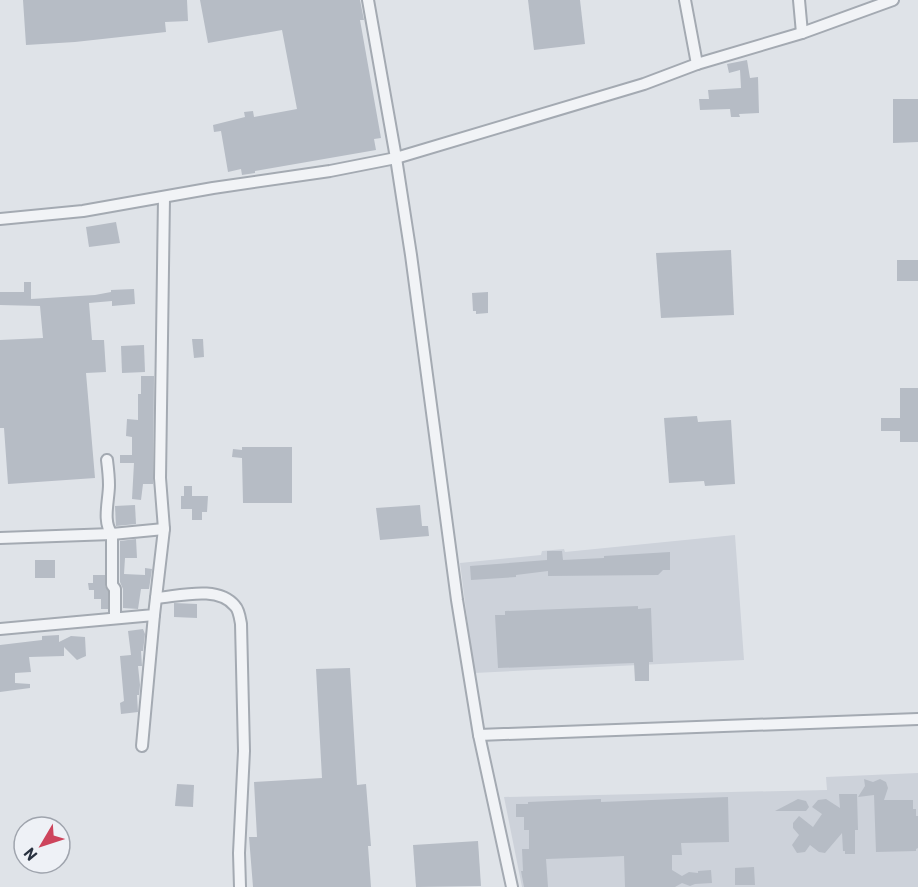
<svg xmlns="http://www.w3.org/2000/svg" width="918" height="887" viewBox="0 0 918 887" font-family="Barlow,sans-serif">
  <style>
    .built { fill: #cdd2da }
    .building { fill: #b6bcc5 }
    .lines { fill: none; stroke-linecap: round; stroke-linejoin: round }
    .street-casing { stroke: #a4aab2; stroke-width: 14 }
    .street { stroke: #f1f3f6; stroke-width: 10 }
  </style>
  <rect width="100%" height="100%" fill="#dfe3e8"/>
  <g class="built">
    <polygon points="735,535 744,660 474,673 460,563 541,555 542,551 564,549 565,552"/>
    <polygon points="918,773 918,887 522,887 504,797 827,790 826,777"/>
  </g>
  <g class="building">
    <polygon points="23,0 187,0 188,21 165,22 166,32 75,42 26,45"/>
    <polygon points="200,0 360,0 364,20 360,20 381,138 374,139 376,150 255,171 255,173 242,175 241,169 228,172 221,131 214,132 213,125 245,117 244,112 253,111 254,117 297,109 282,30 208,43"/>
    <polygon points="528,0 580,0 585,44 534,50"/>
    <polygon points="747,60 750,78 758,77 759,113 739,114 740,117 731,117 730,109 700,110 699,99 709,99 708,90 741,88 740,70 729,73 727,64"/>
    <polygon points="893,99 918,99 918,142 893,143"/>
    <polygon points="116,222 120,243 89,247 86,227"/>
    <polygon points="731,250 734,315 661,318 656,253"/>
    <rect x="897" y="260" width="21" height="21"/>
    <polygon points="24,282 31,282 31,299 95,295 111,292 111,290 134,289 135,304 112,306 112,301 89,303 92,340 104,340 106,372 86,373 95,478 8,484 4,428 0,428 0,340 43,338 40,306 0,305 0,292 24,292"/>
    <polygon points="488,292 488,313 476,314 476,311 473,311 472,293"/>
    <polygon points="192,339 203,339 204,357 194,358"/>
    <polygon points="144,345 145,372 122,373 121,346"/>
    <polygon points="141,376 154,376 153,484 143,484 141,500 132,499 134,463 120,463 120,455 132,455 132,437 126,436 127,419 138,420 138,394 141,394"/>
    <polygon points="900,388 918,388 918,442 900,442 900,431 881,431 881,418 900,418"/>
    <polygon points="697,416 698,422 731,420 735,484 705,486 704,481 669,483 664,418"/>
    <polygon points="242,447 292,447 292,503 243,503 242,458 232,457 233,449 242,450"/>
    <polygon points="184,486 192,486 192,496 208,496 207,512 202,512 202,520 192,520 192,509 181,509 181,496 184,496"/>
    <polygon points="135,505 136,524 116,526 115,506"/>
    <polygon points="420,505 422,526 428,526 429,536 380,540 376,508"/>
    <polygon points="136,539 137,558 125,558 124,574 145,575 145,568 152,569 149,589 141,589 138,609 123,608 123,589 120,582 120,541"/>
    <polygon points="547,551 562,551 563,560 604,558 604,556 670,552 670,570 663,570 658,575 548,576 548,571 516,575 516,577 471,580 470,566 547,560"/>
    <rect x="35" y="560" width="20" height="18"/>
    <polygon points="93,575 105,575 105,586 108,591 108,609 101,609 101,599 94,599 94,590 89,590 88,583 93,583"/>
    <polygon points="174,603 197,604 197,618 174,617"/>
    <polygon points="638,606 638,609 651,608 653,662 649,662 649,681 635,681 634,663 498,668 495,615 505,615 505,611"/>
    <polygon points="143,629 145,634 143,651 141,651 142,666 138,666 140,685 139,695 137,695 138,712 121,714 120,703 124,701 120,656 131,655 128,631"/>
    <polygon points="59,635 59,642 71,636 85,637 86,656 77,660 64,647 64,656 29,657 31,672 15,673 15,683 30,684 30,688 0,692 0,645 42,640 42,636"/>
    <polygon points="350,668 357,785 366,784 371,846 368,846 371,887 253,887 249,837 257,837 254,782 322,778 316,669"/>
    <polygon points="864,779 873,782 880,779 886,782 888,788 884,800 913,800 913,809 916,809 916,816 918,816 918,848 916,849 916,851 876,852 874,795 858,797 865,786"/>
    <polygon points="177,784 194,785 193,807 175,806"/>
    <polygon points="839,794 857,794 858,830 855,830 855,854 845,854 845,851 843,851 842,833 825,853 819,852 810,845 805,852 797,853 792,845 799,835 793,828 793,823 799,816 813,827 822,814 812,807 818,800 826,799 840,808"/>
    <polygon points="728,797 729,842 681,843 682,855 672,855 672,870 682,876 689,872 698,873 698,871 711,870 712,883 695,884 690,886 682,883 675,887 625,887 624,856 602,857 546,859 548,887 524,887 521,871 523,871 522,849 529,849 529,830 524,830 524,817 516,817 516,804 528,804 528,802 601,799 601,802"/>
    <polygon points="798,799 806,801 809,807 806,811 775,811"/>
    <polygon points="478,841 481,886 416,887 413,845"/>
    <polygon points="754,867 755,885 735,885 735,868"/>
  </g>
  <g class="lines">
    <g class="street-casing">
      <g id="street">
        <polyline points="368,0 396,158 411,255 457,600 479,735 512,887"/>
        <polyline points="685,0 697,64"/>
        <polyline points="799,0 802,33"/>
        <polyline points="0,219 83,211 213,188 330,171 396,158 644,84 697,64 802,33 893,0"/>
        <path d="M107,460C108,468 109,476 109,485C109,500 102,522 112,534V585L115,589V618"/>
        <polyline points="0,538 112,534 164,529"/>
        <path d="M156,598C180,596 218,585 235,606C239,610 240,618 241,624L244,751L239,853L240,887"/>
        <polyline points="0,629 154,615 164,529 160,478 164,198"/>
        <polyline points="479,735 918,719"/>
        <polyline points="142,746 154,615"/>
      </g>
    </g>
    <use href="#street" class="street"/>
  </g>
  <g transform="translate(42 845) rotate(231)"><circle r="28" fill="#eef1f6" stroke="#9fa4ad" stroke-width="1.5"/>
  <path d="M0-4.5L10 22L0 15L-10 22Z" fill="#cd445c"/>
  <text y="-9" font-size="16" font-weight="bold" text-anchor="middle" fill="#28313f">N</text>
  </g>
</svg>
